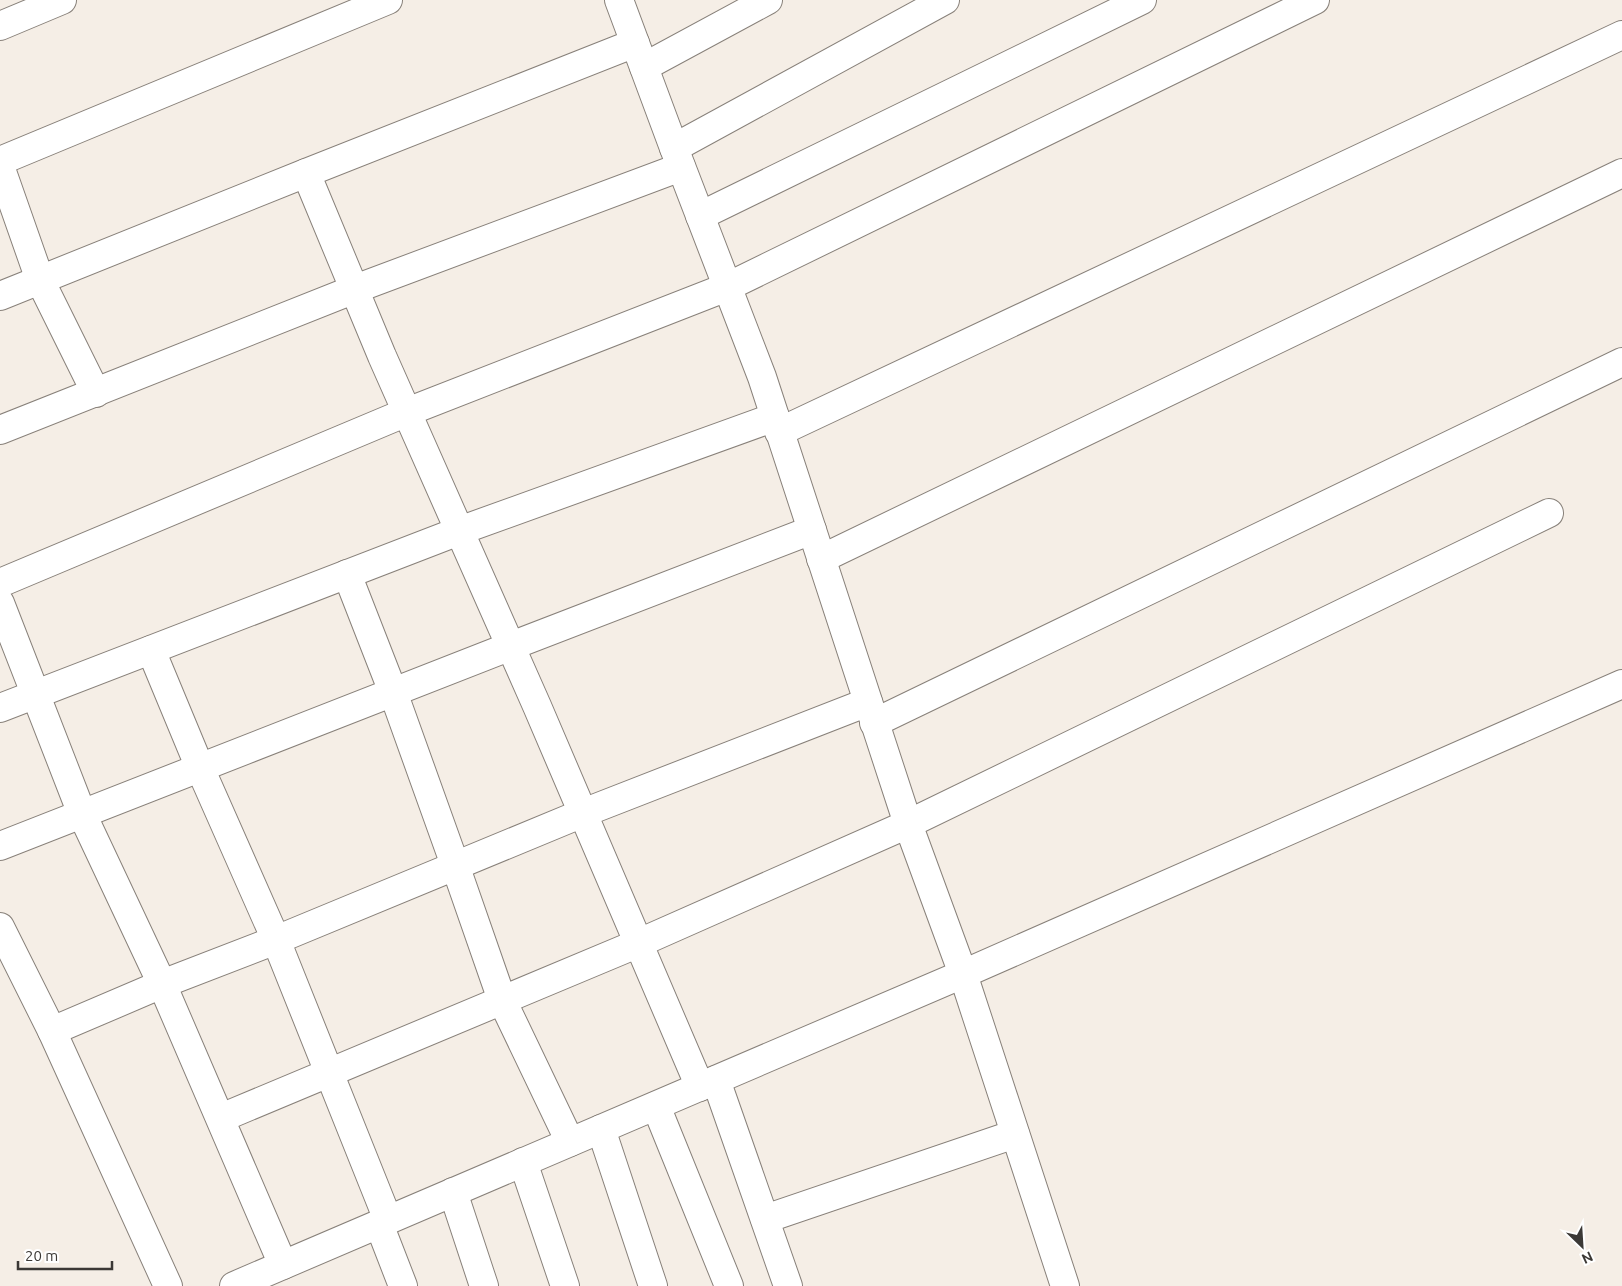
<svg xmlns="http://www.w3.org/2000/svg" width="1622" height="1286" viewBox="0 0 1622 1286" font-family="Ubuntu,sans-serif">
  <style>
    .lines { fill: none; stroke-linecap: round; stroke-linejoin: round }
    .minor-casing { stroke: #88817a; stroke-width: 30 }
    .minor { stroke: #fff; stroke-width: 28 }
  </style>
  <rect width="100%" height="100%" fill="#f5eee6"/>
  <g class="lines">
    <g class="minor-casing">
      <g id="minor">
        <polyline points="619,0 674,148 762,377 908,824 963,974 1065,1286"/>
        <polyline points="0,26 62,0"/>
        <polyline points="644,67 768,0"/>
        <polyline points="674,148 945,0"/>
        <polyline points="0,161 388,0"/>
        <polyline points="0,166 40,280 96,393"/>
        <polyline points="306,173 382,356 537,706 700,1087"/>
        <polyline points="700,216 1142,0"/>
        <polyline points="0,296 306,173 635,43"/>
        <polyline points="0,430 355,289 681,167"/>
        <polyline points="779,432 1622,35"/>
        <polyline points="821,559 1622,173"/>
        <polyline points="347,574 393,692 455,865 502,1000 570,1142"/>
        <polyline points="0,583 407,412 727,287 1315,0"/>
        <polyline points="0,603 82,814 162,984 283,1265"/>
        <polyline points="151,650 200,768 276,940 388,1220"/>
        <polyline points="0,708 459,531 775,417"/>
        <polyline points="874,723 1622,362"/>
        <polyline points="0,846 511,646 812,530"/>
        <polyline points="0,927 52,1031 168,1286"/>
        <polyline points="52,1031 162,984 276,940 583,813 868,702"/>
        <polyline points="716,1080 788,1286"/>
        <polyline points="656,1106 729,1286"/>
        <polyline points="221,1118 639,943 908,824 1549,513"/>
        <polyline points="601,1129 653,1286"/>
        <polyline points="523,1162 565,1286"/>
        <polyline points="453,1192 484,1286"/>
        <polyline points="765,1219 1015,1134"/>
        <polyline points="379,1224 403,1286"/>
        <polyline points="234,1286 963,974 1622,684"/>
      </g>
    </g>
    <use href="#minor" class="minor"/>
  </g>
  <g transform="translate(1582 1246) rotate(155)" stroke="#ffffff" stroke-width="4" paint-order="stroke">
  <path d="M0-4L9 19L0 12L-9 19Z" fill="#3b3835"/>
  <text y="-8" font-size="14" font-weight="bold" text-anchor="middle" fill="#3b3835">N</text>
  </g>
  <path d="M18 1261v8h94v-8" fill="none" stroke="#3b3835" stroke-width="2.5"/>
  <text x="25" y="1261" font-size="15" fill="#3b3835" stroke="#ffffff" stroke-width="4" paint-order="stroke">20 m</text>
</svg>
